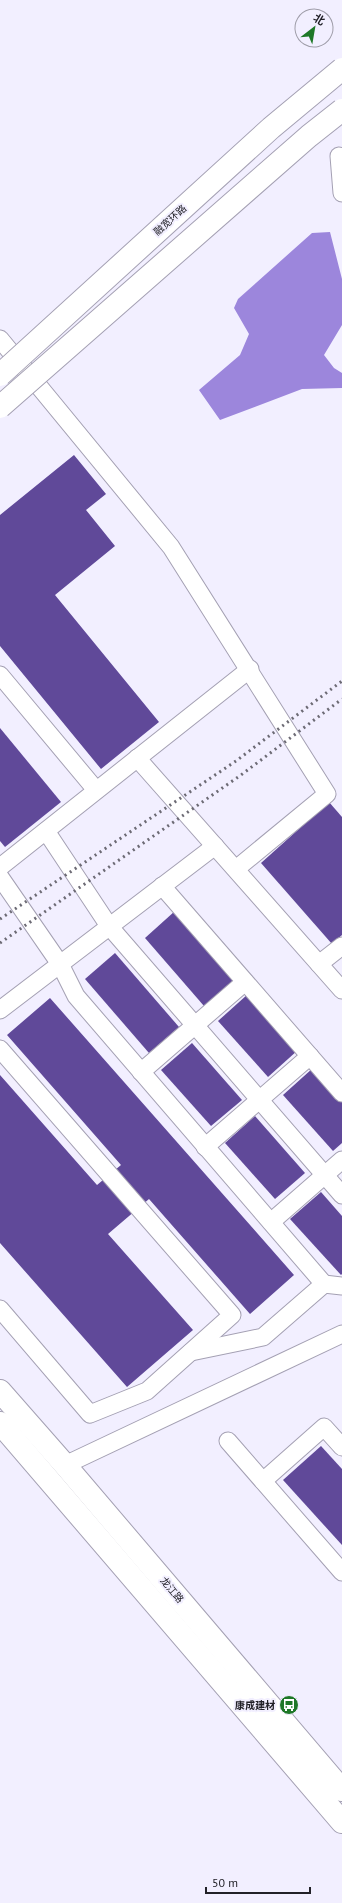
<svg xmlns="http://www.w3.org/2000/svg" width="342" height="1903" viewBox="0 0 342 1903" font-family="'PT Sans','Noto Sans SC',sans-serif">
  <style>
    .water { fill: #9c86dc }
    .building { fill: #604999 }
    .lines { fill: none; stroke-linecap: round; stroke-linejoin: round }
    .minor-casing { stroke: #a4a0b3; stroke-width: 19 }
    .major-casing { stroke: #a4a0b3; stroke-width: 24 }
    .minor { stroke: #fff; stroke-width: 17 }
    .major { stroke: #fff; stroke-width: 22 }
    .rail { stroke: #6c6a74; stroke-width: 3; stroke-dasharray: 2 4; stroke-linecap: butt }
    .major-bridge-casing { stroke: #a4a0b3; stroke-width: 24; stroke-linecap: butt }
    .major-bridge { stroke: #fff; stroke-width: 22 }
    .labels { text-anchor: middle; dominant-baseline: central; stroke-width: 4; stroke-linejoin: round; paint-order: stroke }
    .street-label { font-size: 10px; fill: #222128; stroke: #f2efff }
    .poi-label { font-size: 10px; font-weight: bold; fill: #222128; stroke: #f2efff; text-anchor: end }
  </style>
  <rect width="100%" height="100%" fill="#f2efff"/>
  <polygon class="water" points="330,232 342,279 342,325 324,355 334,368 342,373 342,388 302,389 220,420 199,390 240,355 249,334 234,308 238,299 312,233"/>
  <g class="building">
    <polygon points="74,455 106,494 86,510 115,546 55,595 159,722 101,769 0,646 0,515"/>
    <polygon points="0,728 61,802 5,847 0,841"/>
    <polygon points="329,802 342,817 342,935 332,944 261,863"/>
    <polygon points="175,911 235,979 204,1006 145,938"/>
    <polygon points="115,953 179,1027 149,1053 85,979"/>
    <polygon points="248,994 298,1050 268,1077 218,1021"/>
    <polygon points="50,998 294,1275 250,1314 149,1199 108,1234 193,1330 127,1387 0,1243 0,1075 97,1185 121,1165 7,1035"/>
    <polygon points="192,1043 242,1100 211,1126 161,1070"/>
    <polygon points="313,1068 342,1101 342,1143 333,1151 283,1095"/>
    <polygon points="255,1116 305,1173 275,1199 225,1143"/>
    <polygon points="321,1192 342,1216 342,1274 341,1275 290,1219"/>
    <polygon points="321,1446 342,1469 342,1545 283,1480"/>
  </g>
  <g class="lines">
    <g class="minor-casing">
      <g id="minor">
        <polyline points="339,156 342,193"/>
        <polyline points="0,339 171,547 327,794 236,869"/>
        <polyline points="0,675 96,790"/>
        <polyline points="137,758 342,990"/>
        <polyline points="46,831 109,926 342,1195"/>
        <polyline points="0,867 250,669"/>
        <polyline points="0,877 60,964 76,996 324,1284"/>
        <polyline points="162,886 342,1093"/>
        <polyline points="319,964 342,946"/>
        <polyline points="0,1010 215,846"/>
        <polyline points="0,1049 232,1315 147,1391 90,1414 0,1309"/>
        <polyline points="141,1072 245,982"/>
        <polyline points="205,1147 310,1056"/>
        <polyline points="271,1222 342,1160"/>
        <polyline points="191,1352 263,1337 324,1284 342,1286"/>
        <polyline points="228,1441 342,1572"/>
        <polyline points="65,1465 342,1334"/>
        <polyline points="263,1481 324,1427 342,1447"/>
      </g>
    </g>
    <g class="major-casing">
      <g id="major">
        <polyline points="0,1391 65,1465 342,1790"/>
        <polyline points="0,1423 342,1822"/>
      </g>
    </g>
    <use href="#minor" class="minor"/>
    <use href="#major" class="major"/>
    <g class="rail">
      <polyline points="0,919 236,761 342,681"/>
      <polyline points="0,943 241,775 342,699"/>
    </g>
    <g class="major-bridge-casing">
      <g id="major-bridge">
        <polyline points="0,375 271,128 342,69"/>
        <polyline points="0,407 309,136 342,110"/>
      </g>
    </g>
    <use href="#major-bridge" class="major-bridge"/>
  </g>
  <defs>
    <g id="bus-disc" transform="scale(1)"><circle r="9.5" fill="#1e7827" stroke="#f2efff"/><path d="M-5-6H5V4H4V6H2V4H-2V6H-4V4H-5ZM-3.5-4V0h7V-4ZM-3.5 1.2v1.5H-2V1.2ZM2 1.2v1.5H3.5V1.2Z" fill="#fff"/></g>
  </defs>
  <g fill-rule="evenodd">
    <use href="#bus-disc" x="289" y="1705"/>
  </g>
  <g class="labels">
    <g class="street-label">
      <text transform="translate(170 220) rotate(-42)">融宽环路</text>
      <text transform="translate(172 1590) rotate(50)">龙江路</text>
    </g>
    <g class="poi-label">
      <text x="275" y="1705">康成建材</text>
    </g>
  </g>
  <g transform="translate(314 28) rotate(31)"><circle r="19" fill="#f2efff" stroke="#9f9da9"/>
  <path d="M0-3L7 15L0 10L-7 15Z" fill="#1e7827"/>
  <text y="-6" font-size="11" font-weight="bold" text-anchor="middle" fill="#222128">北</text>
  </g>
  <path d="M206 1887v6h104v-6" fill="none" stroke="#222128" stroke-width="2"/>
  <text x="212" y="1887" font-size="12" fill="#222128" stroke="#f2efff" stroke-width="3" paint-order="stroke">50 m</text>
</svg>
